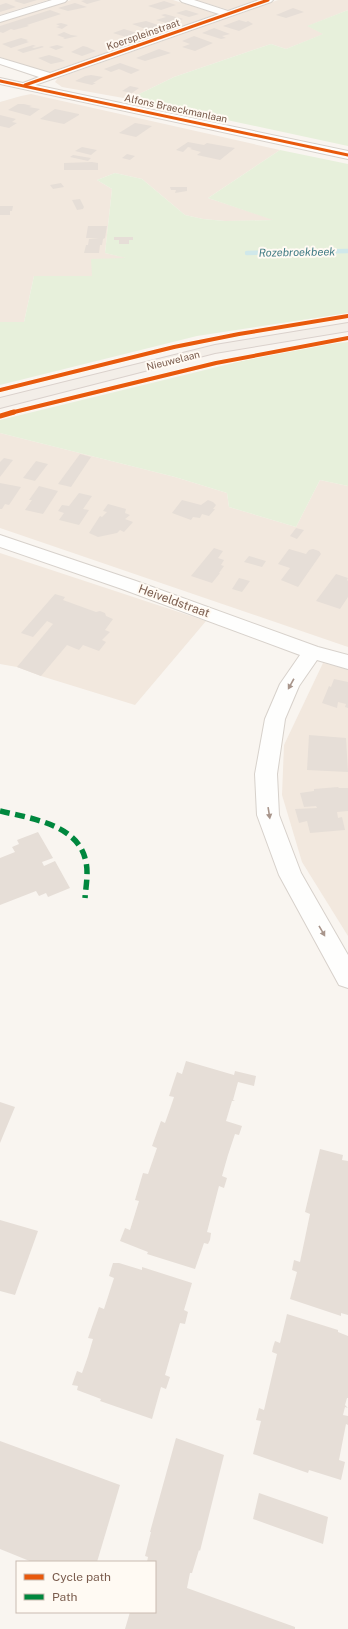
<svg xmlns="http://www.w3.org/2000/svg" width="348" height="1629" viewBox="0 0 348 1629" font-family="'Public Sans',sans-serif">
  <style>
    .residential { fill: #f2e8de }
    .green { fill: #e7f0db }
    .lines { fill: none; stroke-linecap: round; stroke-linejoin: round }
    .stream { stroke: #d0e8ea; stroke-width: 4.5 }
    .building { fill: #e6ded7 }
    .minor-casing { stroke: #d7d1cb; stroke-width: 2 }
    .major-casing { stroke: #dad1cc; stroke-width: 2 }
    .minor { fill: #fefefd; fill-rule: evenodd }
    .major { fill: #f3eee8; fill-rule: evenodd }
    .quiet { stroke: #00873e; stroke-width: 5.5; stroke-dasharray: 10 5.5; stroke-linecap: butt }
    .cycleway-far2-casing { stroke: #fffaf3; stroke-width: 4 }
    .cycleway-far1-casing { stroke: #fffaf3; stroke-width: 5.5 }
    .cycleway-casing { stroke: #fffaf3; stroke-width: 7 }
    .cycleway-far2 { stroke: #e8590c; stroke-width: 3 }
    .cycleway-far1 { stroke: #e8590c; stroke-width: 4 }
    .cycleway { stroke: #e8590c; stroke-width: 5 }
    .oneway { fill: #a8958b }
    .labels { text-anchor: middle; dominant-baseline: central; stroke-width: 4; stroke-linejoin: round; paint-order: stroke }
    .far-street-label { font-size: 10px; fill: #7a5c4d; stroke: #fffaf3 }
    .far-water-label { font-size: 11px; font-style: italic; fill: #437c86; stroke: #fffaf3 }
    .street-label { font-size: 12px; fill: #7a5c4d; stroke: #fffaf3 }
  </style>
  <rect width="100%" height="100%" fill="#f9f5f0"/>
  <g class="residential">
    <polygon points="0,0 48,0 0,15"/>
    <polygon points="71,0 173,0 217,14 47,73 0,57 0,22"/>
    <polygon points="196,0 258,0 229,10"/>
    <polygon points="278,0 348,0 348,10 308,26 324,34 286,49 271,44 174,77 129,99 62,87 55,82 58,78"/>
    <polygon points="31,94 280,150 208,198 275,220 225,221 203,219 185,215 142,179 115,173 97,180 112,189 105,253 128,258 92,276 34,276 24,322 0,322 0,102 21,96"/>
    <polygon points="0,433 175,477 227,493 229,507 296,527 320,480 348,486 348,647 0,528"/>
    <polygon points="0,553 206,621 135,705 41,676 17,667 0,664"/>
    <polygon points="323,663 348,669 348,936 302,862 282,795 284,745"/>
  </g>
  <g class="green">
    <polygon points="348,10 348,146 129,99 174,77 271,44 286,49 323,34 307,26"/>
    <polygon points="280,150 348,164 348,313 197,336 0,385 0,322 24,322 34,276 92,276 91,259 126,258 105,253 112,189 97,180 115,173 142,179 185,215 203,219 225,221 273,220 208,198"/>
    <polygon points="348,342 348,486 320,480 296,527 229,507 227,493 175,477 0,433 0,420 299,347"/>
  </g>
  <g class="lines">
    <polyline class="stream" points="247,253 348,251"/>
  </g>
  <g class="building">
    <polygon points="16,0 37,0 24,4 14,1"/>
    <polygon points="85,0 101,0 87,4 81,1"/>
    <polygon points="164,1 176,5 161,10 148,6"/>
    <polygon points="6,3 16,7 0,12 0,5"/>
    <polygon points="75,3 87,7 68,11 58,8"/>
    <polygon points="293,8 304,12 286,18 276,15"/>
    <polygon points="50,10 61,14 27,25 29,26 14,30 11,29 3,33 0,32 0,26"/>
    <polygon points="186,10 199,14 189,17 176,13"/>
    <polygon points="165,14 183,19 170,24 156,20 166,17 161,15"/>
    <polygon points="239,20 246,22 248,21 253,24 239,31 223,26"/>
    <polygon points="146,21 161,26 151,31 132,24"/>
    <polygon points="61,23 68,25 62,29 56,27 60,26 56,24"/>
    <polygon points="214,28 230,34 222,36 226,38 221,39 202,33"/>
    <polygon points="124,29 140,34 129,38 113,33"/>
    <polygon points="64,32 71,35 78,36 65,39 63,39 65,38 57,35"/>
    <polygon points="194,36 213,43 195,51 182,47 190,44 182,41"/>
    <polygon points="21,38 28,40 26,41 29,42 11,48 2,44"/>
    <polygon points="33,45 36,46 32,47 34,48 42,46 44,47 23,53 17,50"/>
    <polygon points="57,45 64,47 56,50 49,47"/>
    <polygon points="83,46 87,47 96,51 82,56 71,52"/>
    <polygon points="159,49 171,53 145,61 136,58"/>
    <polygon points="49,55 59,58 65,61 51,64 38,58"/>
    <polygon points="120,63 140,70 131,74 119,69 111,72 104,69"/>
    <polygon points="91,75 103,77 93,83 96,83 92,85 75,81 85,76"/>
    <polygon points="130,86 139,88 132,93 122,91"/>
    <polygon points="18,104 24,104 32,106 29,107 40,109 30,116 8,110"/>
    <polygon points="55,109 79,114 79,115 64,124 40,119"/>
    <polygon points="0,115 16,119 12,122 17,123 9,128 0,126"/>
    <polygon points="135,123 152,126 136,137 119,133"/>
    <polygon points="188,142 204,145 207,143 235,148 220,160 197,155 201,152 190,149 192,148 188,147 183,152 176,150"/>
    <polygon points="82,147 97,150 91,155 75,151"/>
    <polygon points="127,154 135,156 130,160 122,158"/>
    <polygon points="73,155 91,158 88,161 70,157"/>
    <polygon points="92,162 98,163 98,170 64,170 64,163"/>
    <polygon points="61,183 64,187 53,189 50,185"/>
    <polygon points="170,187 187,187 187,191 175,193 176,190 171,190"/>
    <polygon points="80,199 84,207 83,209 77,210 72,200"/>
    <polygon points="0,206 13,206 12,211 10,211 10,215 0,215"/>
    <polygon points="88,226 107,226 105,238 103,239 102,245 100,245 99,253 84,253 86,245 88,245 89,239 99,238 86,238"/>
    <polygon points="114,237 133,237 133,240 129,240 129,244 119,244 119,240 114,240"/>
    <polygon points="80,454 91,457 71,487 58,484"/>
    <polygon points="4,458 13,460 0,477 0,462"/>
    <polygon points="36,461 48,464 35,481 23,478"/>
    <polygon points="0,483 21,487 9,505 5,504 2,509 0,509"/>
    <polygon points="39,486 58,491 43,514 25,510 32,500 29,500"/>
    <polygon points="79,493 92,496 83,509 89,510 79,525 59,520 64,513 58,511 62,505 69,506"/>
    <polygon points="182,500 201,505 208,500 213,502 216,505 213,509 215,509 209,516 202,514 200,518 193,517 191,520 172,513"/>
    <polygon points="108,504 126,509 125,513 130,515 125,519 133,522 124,532 120,530 117,533 98,537 89,533 100,516 102,517 107,512 103,511"/>
    <polygon points="296,528 304,530 297,539 290,536"/>
    <polygon points="214,548 223,551 218,558 224,560 221,565 224,566 219,573 220,573 212,583 191,576"/>
    <polygon points="289,549 306,554 309,550 313,549 319,551 321,554 298,587 281,580 290,568 278,564"/>
    <polygon points="249,556 266,561 262,567 244,562"/>
    <polygon points="336,574 348,578 347,580 348,581 348,597 340,609 316,601"/>
    <polygon points="239,578 250,581 242,592 232,589"/>
    <polygon points="55,594 65,597 63,600 96,612 100,611 105,613 106,616 113,619 105,630 110,632 102,640 106,642 99,651 83,645 79,650 67,645 41,676 17,667 53,624 47,621 33,637 21,633"/>
    <polygon points="334,679 348,682 348,708 345,707 346,704 338,702 337,708 322,703 329,686 331,687"/>
    <polygon points="309,735 346,738 348,772 307,770"/>
    <polygon points="338,787 339,788 348,788 348,811 337,812 338,818 342,817 345,830 310,833 307,821 299,823 295,809 317,808 316,806 304,807 300,793 314,791 314,789"/>
    <polygon points="38,832 53,858 42,862 44,866 55,861 70,888 48,897 46,893 39,896 36,891 0,905 0,858 15,852 12,847 19,844 17,840"/>
    <polygon points="186,1061 234,1075 235,1071 256,1076 254,1086 238,1082 233,1100 235,1101 232,1101 226,1121 242,1126 239,1135 235,1134 228,1155 222,1176 227,1178 224,1188 219,1186 207,1232 211,1233 210,1240 208,1244 204,1243 195,1269 147,1254 148,1252 120,1241 125,1228 130,1230 139,1201 135,1200 143,1173 148,1174 157,1148 152,1146 161,1121 165,1123 170,1109 174,1097 169,1096 177,1072 182,1074"/>
    <polygon points="0,1102 15,1107 0,1143"/>
    <polygon points="320,1149 343,1155 342,1160 348,1161 348,1315 341,1313 341,1316 290,1299 297,1272 292,1270 294,1260 300,1262 310,1214 305,1212"/>
    <polygon points="0,1220 38,1231 15,1295 0,1291"/>
    <polygon points="113,1263 119,1263 142,1270 142,1267 192,1283 184,1310 188,1312 185,1324 180,1323 165,1375 170,1377 166,1389 161,1387 152,1419 100,1401 101,1399 77,1390 78,1386 72,1385 77,1371 82,1373 88,1356 93,1339 88,1338 99,1307 104,1309 114,1278 109,1276"/>
    <polygon points="287,1314 338,1330 338,1332 348,1336 348,1398 347,1398 345,1405 348,1408 345,1407 343,1415 348,1416 348,1425 346,1424 339,1460 345,1462 341,1480 309,1470 308,1473 253,1454 261,1421 256,1420 259,1408 264,1410 277,1354 272,1352 273,1347 275,1341 280,1343"/>
    <polygon points="176,1438 224,1455 200,1551 199,1550 192,1573 190,1573 187,1588 295,1627 295,1629 125,1629 130,1612 155,1612 155,1562 147,1562 148,1557 145,1556 151,1532 150,1532"/>
    <polygon points="0,1441 120,1485 97,1562 32,1562 0,1549"/>
    <polygon points="259,1493 328,1517 323,1544 253,1519"/>
  </g>
  <g class="lines">
    <g class="minor-casing">
      <g id="minor">
        <polygon points="52,0 67,0 65,2 0,22 0,16"/>
        <polygon points="180,0 194,0 228,11 259,0 273,0 271,2 35,85 348,151 348,159 0,84 0,78 23,83 39,77 0,64 0,58 50,73 219,14 182,2"/>
        <polygon points="0,535 136,581 318,647 348,655 348,669 317,660 299,686 285,719 277,774 279,815 301,873 348,955 348,988 339,985 279,875 257,815 255,774 265,719 280,684 300,655 122,589 0,547"/>
      </g>
    </g>
    <g class="major-casing">
      <polygon id="major" points="348,323 348,331 215,353 0,408 0,398 215,345"/>
    </g>
    <use href="#minor" class="minor"/>
    <use href="#major" class="major"/>
    <path class="quiet" d="M0,811C29,818 76,824 85,858C89,871 86,885 85,898"/>
    <g class="cycleway-far2-casing">
      <g id="cycleway-far2">
        <polyline points="0,81 348,155"/>
        <polyline points="25,85 268,0"/>
      </g>
    </g>
    <g class="cycleway-far1-casing">
      <g id="cycleway-far1">
        <polyline points="0,390 174,347 239,334 348,316"/>
        <polyline points="10,413 216,363 348,338"/>
      </g>
    </g>
    <g class="cycleway-casing">
      <polyline id="cycleway" points="0,416 14,412"/>
    </g>
    <use href="#cycleway-far2" class="cycleway-far2"/>
    <use href="#cycleway-far1" class="cycleway-far1"/>
    <use href="#cycleway" class="cycleway"/>
  </g>
  <defs><path id="oneway-solid" d="M-6-.8H1V-3.2L6.5 0L1 3.2V.8H-6Z"/></defs>
  <g class="oneway">
    <use href="#oneway-solid" transform="translate(291 684) rotate(119)"/>
    <use href="#oneway-solid" transform="translate(269 813) rotate(81)"/>
    <use href="#oneway-solid" transform="translate(322 931) rotate(60)"/>
  </g>
  <g class="labels">
    <g class="far-street-label">
      <text transform="translate(143 34) rotate(-19)">Koerspleinstraat</text>
      <text transform="translate(176 108) rotate(12)">Alfons Braeckmanlaan</text>
      <text transform="translate(173 360) rotate(-14)">Nieuwelaan</text>
    </g>
    <g class="far-water-label">
      <text transform="translate(297 252) rotate(-1)">Rozebroekbeek</text>
    </g>
    <g class="street-label">
      <text transform="translate(174 601) rotate(20)">Heiveldstraat</text>
    </g>
  </g>
  <rect x="16" y="1561" width="140" height="52" fill="#fffaf3" stroke="#cabbb1"/>
  <rect x="24" y="1574" width="20" height="6" fill="#e8590c" stroke="#cabbb1"/>
  <text x="52" y="1581" font-size="12" fill="#7a5c4d">Cycle path</text>
  <rect x="24" y="1594" width="20" height="6" fill="#00873e" stroke="#cabbb1"/>
  <text x="52" y="1601" font-size="12" fill="#7a5c4d">Path</text>
</svg>
